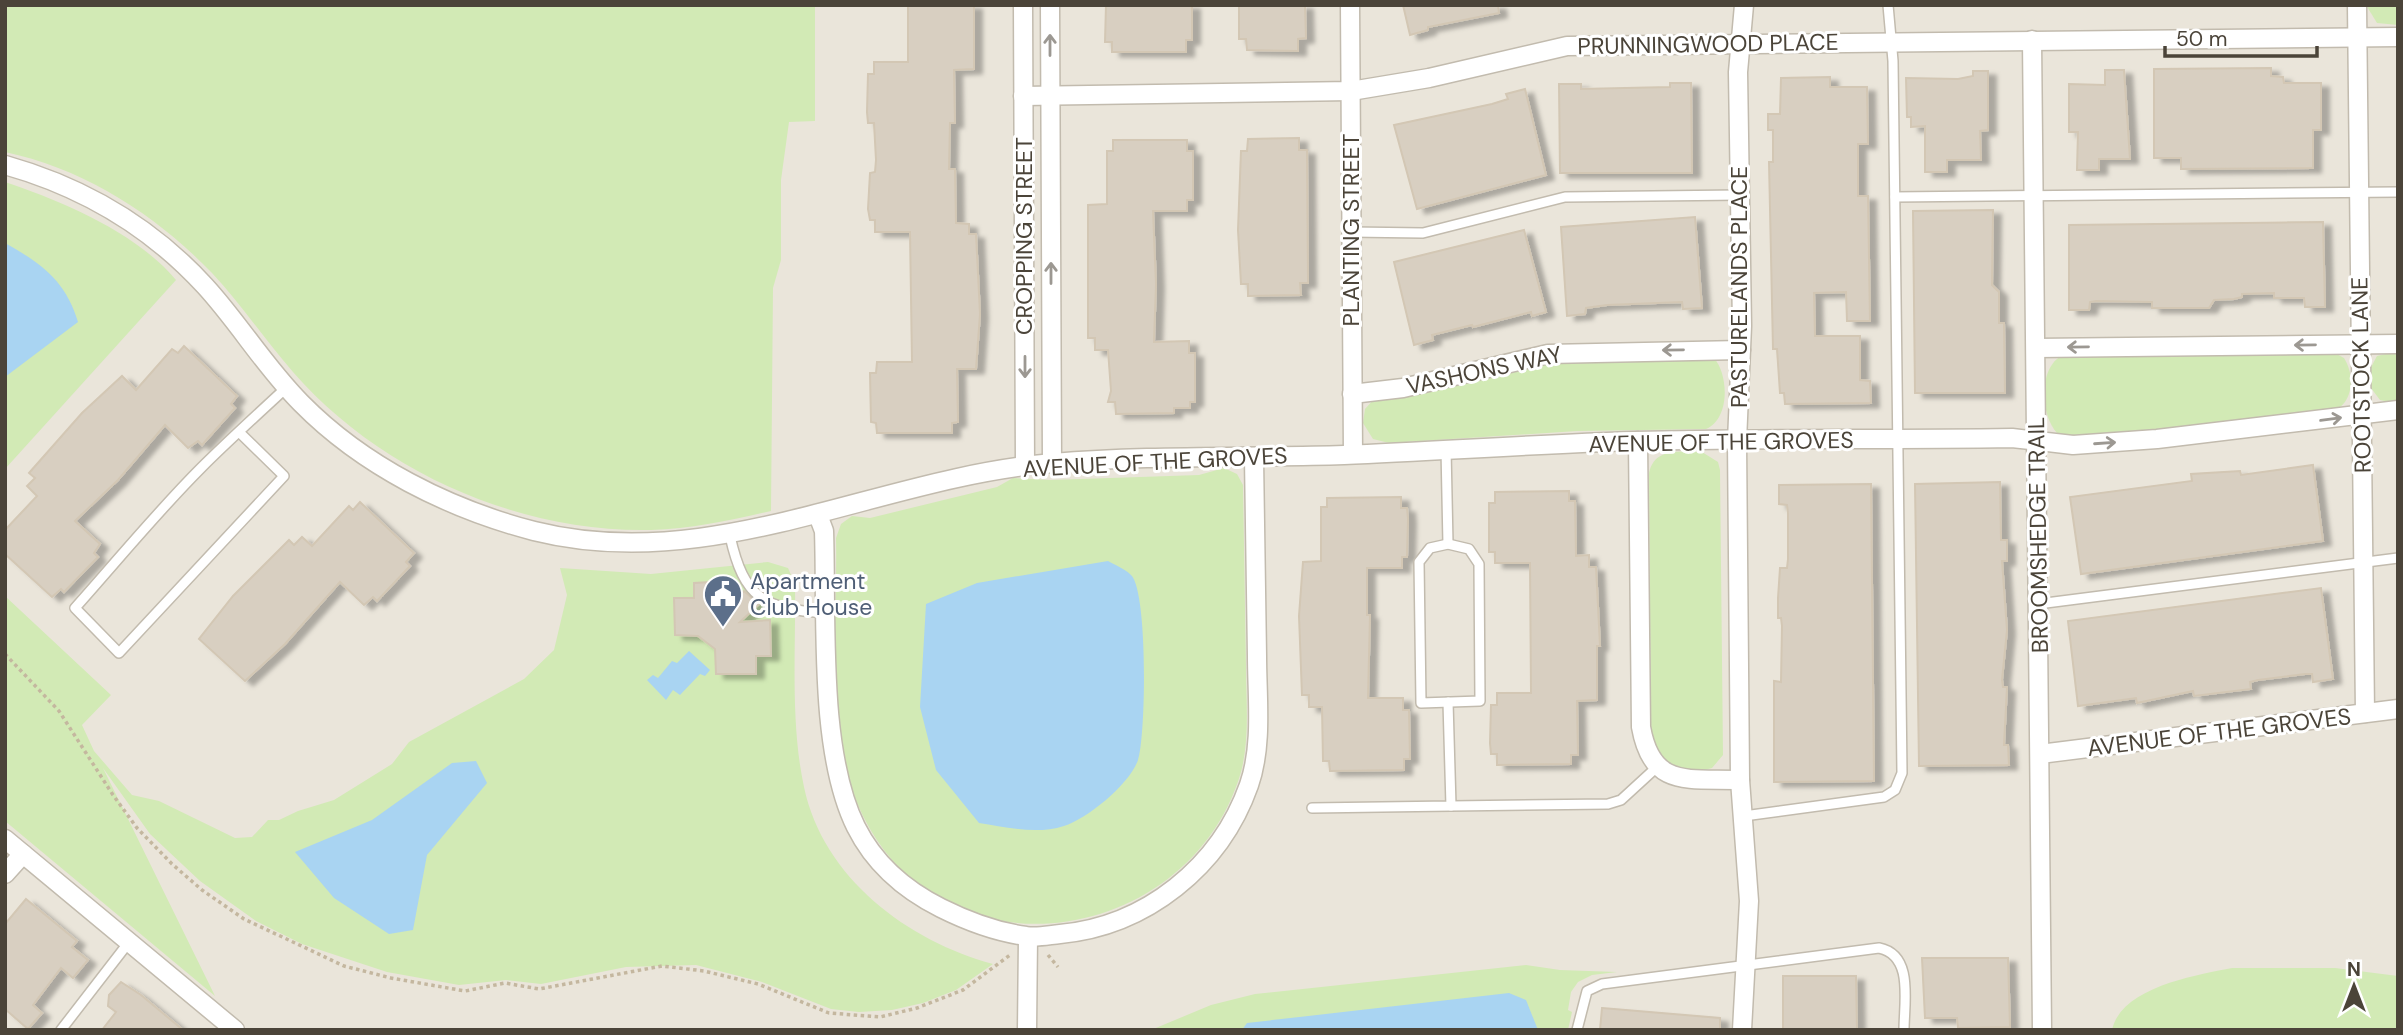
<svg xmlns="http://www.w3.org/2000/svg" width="2403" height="1035" viewBox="0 0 2403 1035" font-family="'DM Sans',sans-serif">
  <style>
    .residential { fill: #eae5da }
    .green { fill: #d2eab5 }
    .water { fill: #a9d4f2 }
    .building { fill: #d8cfc1; stroke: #d3c7b4; stroke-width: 2; filter: url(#shadow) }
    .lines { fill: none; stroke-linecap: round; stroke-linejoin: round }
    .lane-casing { stroke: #c2bbae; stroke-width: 12 }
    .street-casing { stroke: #c2bbae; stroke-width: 21 }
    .path { stroke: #c4b79f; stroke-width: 3.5; stroke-dasharray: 3.5 3.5; stroke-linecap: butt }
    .lane { stroke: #fff; stroke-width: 9 }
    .street { stroke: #fff; stroke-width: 18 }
    .oneway { stroke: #9c9892 }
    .labels { text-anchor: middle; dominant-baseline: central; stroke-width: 6; stroke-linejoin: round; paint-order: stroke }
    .street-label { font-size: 23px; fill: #4b4439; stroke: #fff }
    .service-label { font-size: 23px; fill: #4e5e75; stroke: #fff; text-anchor: start }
  </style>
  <defs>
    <filter id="shadow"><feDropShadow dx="8" dy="4.5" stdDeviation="2" flood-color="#0004"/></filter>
  </defs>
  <rect width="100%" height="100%" fill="#f6f3ec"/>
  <rect class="residential" x="5" y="5" width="2393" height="1025"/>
  <g class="green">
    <path d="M5,5H815V121L789,122L781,180V260L773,288L771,511C731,520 692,529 651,530C519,533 379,471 293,372C265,340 241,304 212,273C156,215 85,169 5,152Z"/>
    <polygon points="2366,5 2398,5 2398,25 2377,23"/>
    <path d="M5,182C62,201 137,233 176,280L5,469Z"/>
    <path d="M2331,351L2344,358C2356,377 2353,406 2329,413L2079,438L2057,433C2040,414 2038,367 2063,355Z"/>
    <polygon points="2398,351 2398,404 2380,400 2371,388 2369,371 2377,356"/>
    <path d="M1714,358C1729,375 1730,419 1706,429L1577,431L1389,443L1373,439L1363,423L1365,409L1375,398L1527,363Z"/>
    <path d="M1702,452L1718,462L1720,470L1723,755L1712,768C1679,778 1669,767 1651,742L1649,473C1655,447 1680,452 1702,452Z"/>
    <path d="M1224,468L1237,474L1243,485C1244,545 1245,606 1246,666C1246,700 1250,738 1241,772C1191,944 946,985 863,816C823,735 838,626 836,538L841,524L852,516L870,518L997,487L1013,478L1051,480L1199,475Z"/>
    <path d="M768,562L788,568L795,584C796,650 790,722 804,787C823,878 908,941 993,964L956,990L923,1003L892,1010L859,1012L831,1009L762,982L696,965L626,967L541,984L506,980L459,985L387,972L302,944L256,921L200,881L150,834L103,768L215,996L5,821V596L111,695L82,725L94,751L132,795L159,801L235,838L252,837L268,820H279L298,811L334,800L392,764L409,742L524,679L554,650L567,595L560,568L651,574Z"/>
    <polygon points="1526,965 1560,970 1617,972 1592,975 1578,982 1571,992 1568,1010 1572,1012 1568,1030 1151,1030 1211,1005 1255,994"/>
    <path d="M2232,968H2335L2398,976V1030H2112C2121,987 2197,975 2232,968Z"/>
  </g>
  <g class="water">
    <path d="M5,243C42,264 65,280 78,322L5,377Z"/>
    <path d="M1108,561C1115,565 1125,569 1131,575C1148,591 1146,735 1138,760C1130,784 1087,819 1064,826C1036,835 1006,827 979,823L936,770L920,707L926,604L977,583Z"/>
    <polygon points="689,651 710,670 705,676 700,674 680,695 673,690 666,700 647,680 653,675 658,678 672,661 677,663"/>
    <polygon points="476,761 487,783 427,855 413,930 389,934 334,898 295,852 372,820 452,763"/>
    <polygon points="1509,993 1526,1000 1538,1030 1242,1030 1247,1023"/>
  </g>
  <g class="building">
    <polygon points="908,5 974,5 974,69 954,70 955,123 950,123 949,169 955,169 956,223 969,224 969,234 976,234 980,314 976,369 957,369 958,422 952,423 952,433 877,433 876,423 871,422 870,373 876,373 877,362 912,362 910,232 875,232 875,220 870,220 868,209 870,173 875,172 876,160 874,123 868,123 867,112 868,74 874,74 874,62 908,62"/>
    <polygon points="1106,5 1192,5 1192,40 1186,40 1186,52 1112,52 1112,42 1105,42"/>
    <polygon points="1239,5 1305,5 1306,38 1298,39 1298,51 1247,50 1246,39 1239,39"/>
    <polygon points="1403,5 1498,5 1499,13 1428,27 1428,30 1410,35"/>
    <polygon points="2271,68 2271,76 2283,77 2284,83 2321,83 2321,130 2313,130 2313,168 2181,169 2181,158 2154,158 2154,69"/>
    <polygon points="2105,70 2124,70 2130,159 2099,159 2099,170 2077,170 2078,132 2069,132 2069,84 2105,85"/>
    <polygon points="1973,71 1988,71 1988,130 1980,131 1981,160 1947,160 1947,172 1925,172 1925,126 1911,127 1911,117 1907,117 1906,78 1958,79 1973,76"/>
    <polygon points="1830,77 1830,87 1867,87 1868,144 1858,144 1858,196 1868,196 1870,321 1847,321 1846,292 1814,293 1815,336 1860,336 1860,380 1870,381 1871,403 1785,404 1784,393 1780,393 1777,349 1773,349 1769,162 1773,162 1773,130 1768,130 1768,114 1780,114 1781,78"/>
    <polygon points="1670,83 1691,83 1692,173 1560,173 1559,84 1581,84 1581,89 1670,87"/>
    <polygon points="1525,89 1546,175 1417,209 1394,125 1492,104 1508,99 1506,94"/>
    <polygon points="1299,138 1299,150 1307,150 1308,283 1300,283 1301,295 1248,296 1248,284 1241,284 1238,230 1241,151 1247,151 1248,139"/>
    <polygon points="1113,140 1187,140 1187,151 1193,151 1193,200 1187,200 1187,211 1153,211 1156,284 1154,342 1189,341 1189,353 1195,353 1195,402 1190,402 1190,408 1174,408 1174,413 1116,414 1115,402 1108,402 1111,391 1108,350 1095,350 1095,338 1088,338 1088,205 1107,204 1107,151 1113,151"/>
    <polygon points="1993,210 1992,285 1999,292 1999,323 2004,323 2005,393 1915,393 1913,211"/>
    <polygon points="1695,217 1702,308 1683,309 1682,302 1607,305 1586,308 1585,314 1567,316 1561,227"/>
    <polygon points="2323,222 2325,307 2305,307 2304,298 2274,298 2274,293 2242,294 2242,297 2234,299 2214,300 2209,308 2152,308 2152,302 2096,301 2090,302 2089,310 2069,310 2069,225"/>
    <polygon points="1524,230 1546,312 1532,316 1531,312 1473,327 1472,325 1432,335 1433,340 1414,345 1394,262"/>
    <polygon points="184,346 237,396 231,404 235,408 202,445 198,441 188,448 165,425 118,480 75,521 100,544 94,553 98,557 64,592 61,589 52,597 5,554 5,530 37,496 27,486 35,478 29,473 82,413 122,376 136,390 172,349 178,353"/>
    <polygon points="2313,465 2323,541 2081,574 2070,497 2192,481 2191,474 2240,471 2241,475"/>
    <polygon points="2000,482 2001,540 2007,540 2007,561 2002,561 2007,630 2002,680 2003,687 2007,687 2004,745 2008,745 2009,765 1919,766 1915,484"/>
    <polygon points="1871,484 1874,781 1774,782 1774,681 1781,682 1782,626 1781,618 1778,618 1778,598 1780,568 1787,568 1788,559 1788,513 1787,505 1779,504 1779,485"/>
    <polygon points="1569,491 1569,501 1575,501 1576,556 1589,555 1589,567 1596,567 1600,646 1597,646 1597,700 1577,701 1578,755 1571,755 1571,764 1497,765 1497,754 1491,754 1490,743 1491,705 1497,705 1497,693 1531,693 1530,563 1495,563 1495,552 1489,552 1489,503 1495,503 1495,492"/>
    <polygon points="1401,497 1401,508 1407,508 1408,519 1407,557 1402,557 1402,568 1367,568 1367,615 1370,615 1368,698 1403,698 1403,710 1409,710 1410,759 1404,759 1404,770 1330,771 1329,761 1323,761 1322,707 1309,707 1309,695 1302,695 1299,616 1303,562 1321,561 1321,507 1327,507 1327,498"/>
    <polygon points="360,502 414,553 406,562 410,566 377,601 373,597 364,605 340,582 285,644 245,681 199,639 233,596 289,540 294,545 302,537 312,546 349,506 353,510"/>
    <polygon points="727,581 728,607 744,591 759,604 740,622 770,620 771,656 756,656 756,674 716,674 715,649 698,636 675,635 674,598 694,598 694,583"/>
    <polygon points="2321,588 2333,679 2313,682 2312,674 2305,674 2258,680 2250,682 2251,689 2194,696 2193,691 2137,703 2136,698 2078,706 2068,621"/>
    <polygon points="26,899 77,941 72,947 88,960 73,978 61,968 33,1005 42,1013 28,1029 5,1009 5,924"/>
    <polygon points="1922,958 2008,958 2010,1027 1958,1028 1957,1018 1925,1018"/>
    <polygon points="1783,976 1856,976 1857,1030 1783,1030"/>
    <polygon points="121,982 141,995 183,1030 102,1030 116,1012 108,1006 109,995"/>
    <polygon points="1602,1008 1720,1018 1720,1030 1600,1030"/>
  </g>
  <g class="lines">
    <g class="lane-casing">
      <g id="lane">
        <polyline points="1895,197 2398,192"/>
        <polyline points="1351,232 1423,233 1565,197 1740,195"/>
        <path d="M239,432L284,476L119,653L75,608C117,561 157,512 201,468C229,440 258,414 287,387"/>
        <polyline points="1446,449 1448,544"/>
        <path d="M730,536C744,599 764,609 826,613"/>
        <polygon points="1448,544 1469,549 1479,564 1480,701 1421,703 1419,562 1430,548"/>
        <polyline points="2038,604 2398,558"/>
        <polyline points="1451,806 1608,804 1621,800 1657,767"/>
        <polyline points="1312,808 1451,806 1448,702"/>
        <polyline points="1744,816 1884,797 1895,790 1902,773 1893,61 1888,5"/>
        <polyline points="61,1030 129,942"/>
        <path d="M1577,1030L1587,991L1602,984L1879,948C1914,955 1904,1002 1904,1030"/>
      </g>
    </g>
    <g class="street-casing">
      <g id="street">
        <polyline points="1023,5 1025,466"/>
        <polyline points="1050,5 1052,463"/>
        <polyline points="1350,5 1353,454"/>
        <polyline points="2357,5 2365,713"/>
        <polyline points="2032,40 2042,1030"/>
        <polyline points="1023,96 1351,91 1429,78 1567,46 2398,37"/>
        <path d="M5,165C83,187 150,226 205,286C239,323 265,367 301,403C363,466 449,509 534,531C713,576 878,477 1053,463C1150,455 1247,458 1344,455C1441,451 1538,444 1635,441C1760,438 1887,440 2012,438L2073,445L2157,439L2398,410"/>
        <polyline points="2036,348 2398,344"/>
        <polyline points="1352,394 1403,388 1548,354 1741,350"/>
        <path d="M1638,441L1641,727C1652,789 1688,778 1740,780"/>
        <path d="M818,515L824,531C827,617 818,751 856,827C874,863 905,890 941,908C967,921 996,932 1026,936C1037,938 1049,935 1060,934C1146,926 1220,867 1249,785C1263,745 1257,697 1257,656C1256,590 1255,524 1254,458"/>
        <polyline points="2040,754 2398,709"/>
        <polyline points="5,839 235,1030"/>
        <polyline points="5,874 23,854"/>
        <polyline points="1027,1030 1028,937"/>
        <polyline points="1742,1030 1749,901 1740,780 1737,441 1742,326 1738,72 1744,5"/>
      </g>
    </g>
    <g class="path">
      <polyline points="5,654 59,711 113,795 137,828 172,864 202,890 244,919 344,966 391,978 465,991 505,983 539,989 662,966 704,971 758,984 829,1013 880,1017 917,1008 963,990 1010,955"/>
      <polyline points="1048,955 1058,967"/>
    </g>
    <use href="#lane" class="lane"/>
    <use href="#street" class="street"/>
  </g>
  <defs><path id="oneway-shaft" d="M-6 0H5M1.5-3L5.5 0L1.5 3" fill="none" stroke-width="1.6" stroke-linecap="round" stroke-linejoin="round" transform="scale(1.75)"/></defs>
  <g class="oneway">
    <use href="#oneway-shaft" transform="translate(1050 45) rotate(-90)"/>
    <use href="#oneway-shaft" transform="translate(1051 273) rotate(-90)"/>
    <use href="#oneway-shaft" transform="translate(2305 345) rotate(179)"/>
    <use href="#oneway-shaft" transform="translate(2078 347) rotate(179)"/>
    <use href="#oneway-shaft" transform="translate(1673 350) rotate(179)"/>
    <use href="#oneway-shaft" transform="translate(1025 367) rotate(90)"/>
    <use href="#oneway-shaft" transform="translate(2331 419) rotate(-8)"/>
    <use href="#oneway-shaft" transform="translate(2105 443) rotate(-4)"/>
  </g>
  <defs>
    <g id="civic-pin" transform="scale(2.0125)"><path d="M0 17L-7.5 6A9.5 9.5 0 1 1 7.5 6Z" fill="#5c6f8a" stroke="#fff"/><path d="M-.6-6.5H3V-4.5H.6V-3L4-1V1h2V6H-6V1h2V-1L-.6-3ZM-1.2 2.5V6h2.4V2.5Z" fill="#fff"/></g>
  </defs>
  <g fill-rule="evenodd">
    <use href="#civic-pin" x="723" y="594"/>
  </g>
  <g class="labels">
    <g class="street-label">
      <text transform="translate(1708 44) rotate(-1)">PRUNNINGWOOD PLACE</text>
      <text transform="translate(1351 230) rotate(-90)">PLANTING STREET</text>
      <text transform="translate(1024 236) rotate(-90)">CROPPING STREET</text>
      <text transform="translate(1739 287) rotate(-90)">PASTURELANDS PLACE</text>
      <text transform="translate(1484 370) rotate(-12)">VASHONS WAY</text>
      <text transform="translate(2361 375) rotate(-91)">ROOTSTOCK LANE</text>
      <text transform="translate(1721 442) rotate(-1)">AVENUE OF THE GROVES</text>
      <text transform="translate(1155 462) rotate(-3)">AVENUE OF THE GROVES</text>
      <text transform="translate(2038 535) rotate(-91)">BROOMSHEDGE TRAIL</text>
      <text transform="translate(2219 732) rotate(-7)">AVENUE OF THE GROVES</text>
    </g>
    <g class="service-label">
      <text x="750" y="581">Apartment<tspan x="750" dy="26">Club House</tspan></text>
    </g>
  </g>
  <rect width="2403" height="1035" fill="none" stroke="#4b4439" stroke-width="14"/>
  <g transform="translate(2354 986)" stroke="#ffffff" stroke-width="5" paint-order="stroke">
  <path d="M0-5L12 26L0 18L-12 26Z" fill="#4b4439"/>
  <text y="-10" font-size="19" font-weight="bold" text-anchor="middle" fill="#4b4439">N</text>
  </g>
  <path d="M2165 46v10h152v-10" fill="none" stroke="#4b4439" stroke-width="3.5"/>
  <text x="2176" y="46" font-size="21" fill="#4b4439" stroke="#ffffff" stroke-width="5" paint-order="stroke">50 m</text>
</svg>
